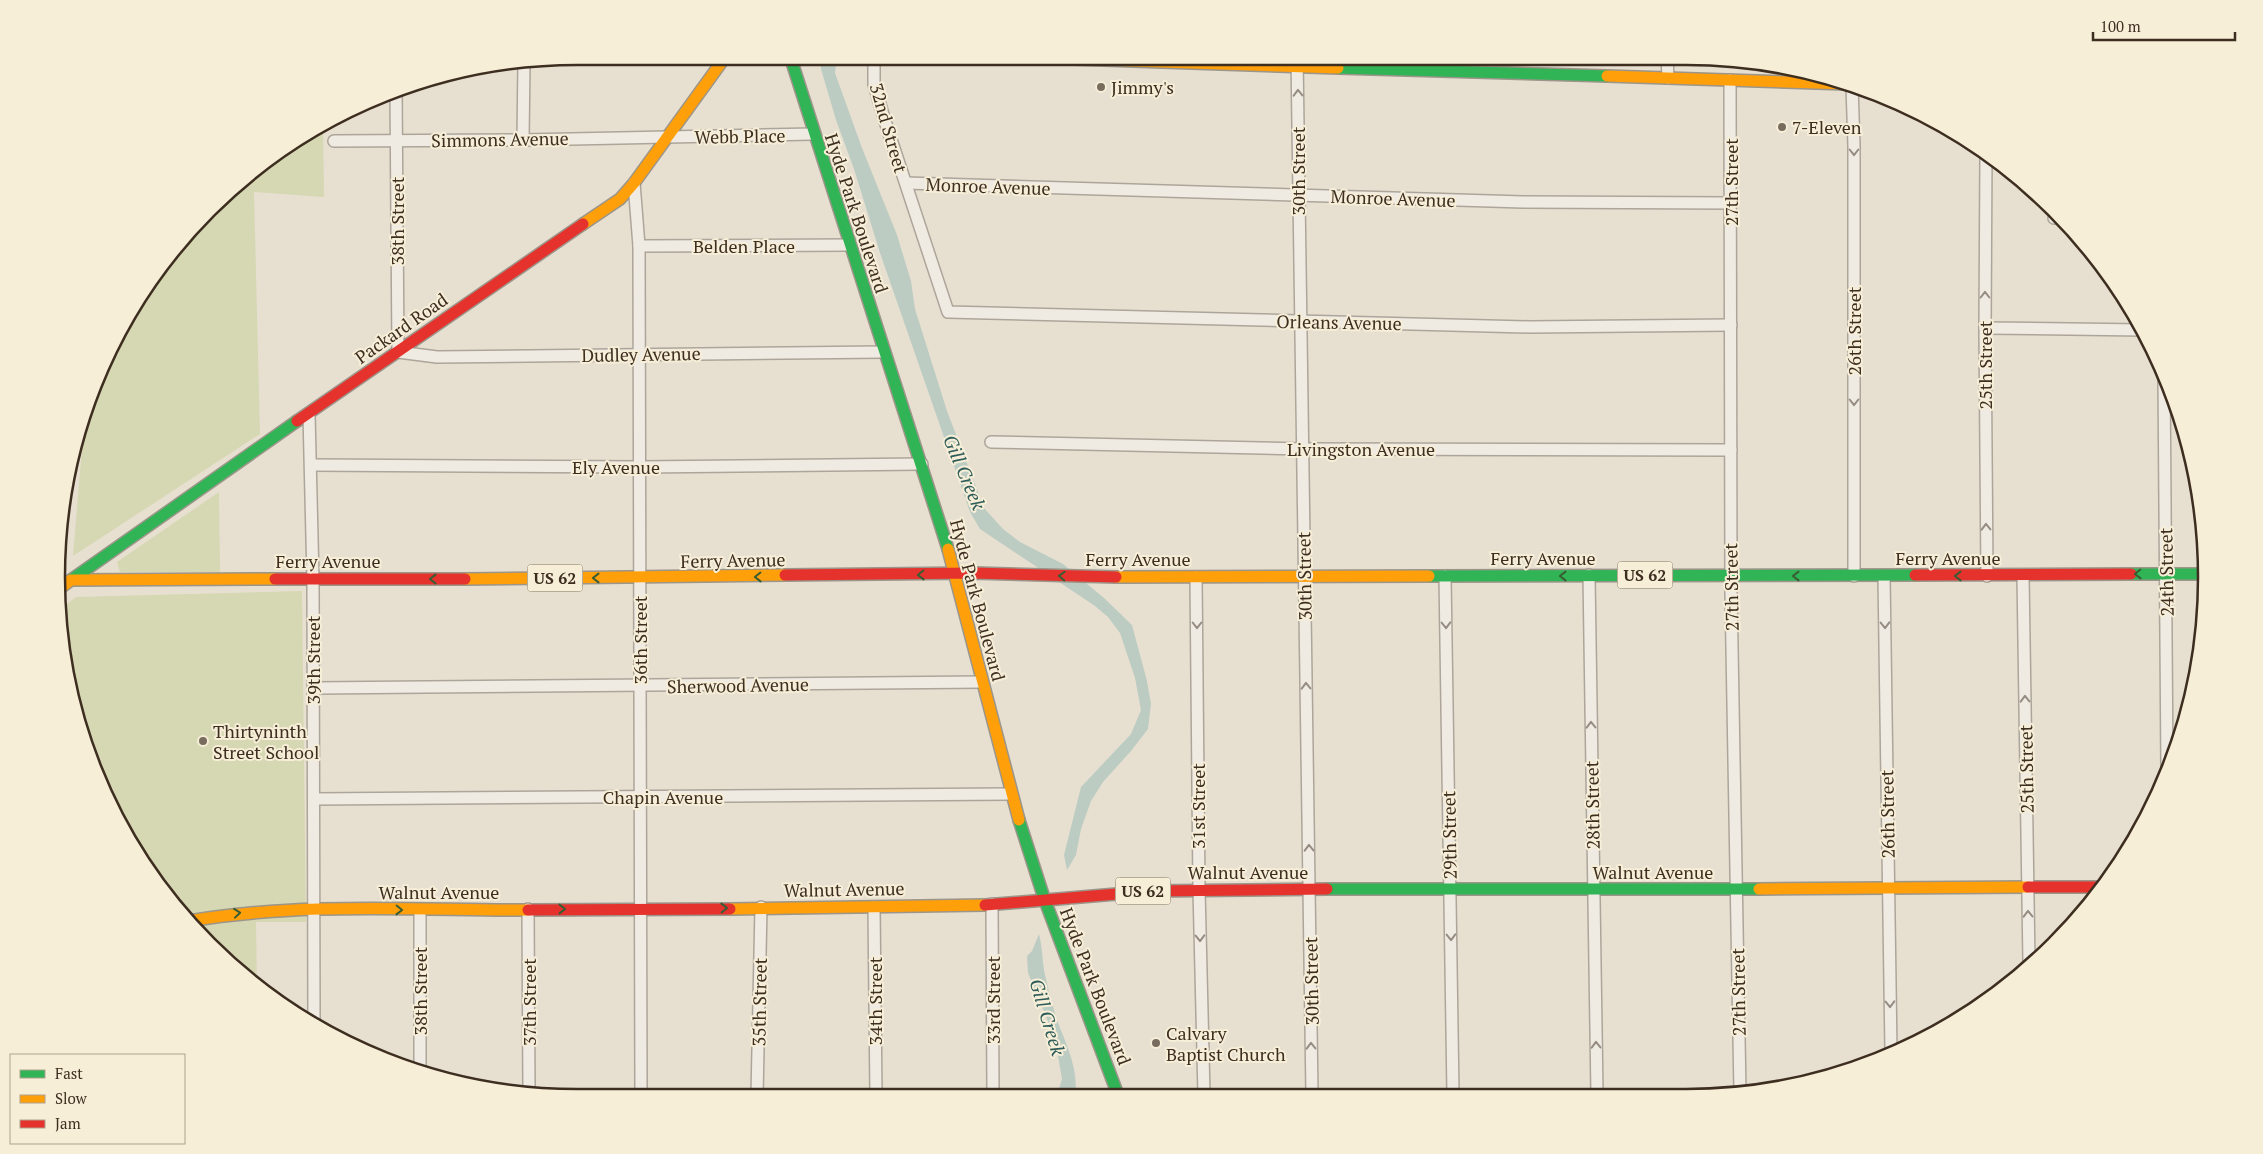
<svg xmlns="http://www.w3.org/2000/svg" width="2263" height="1154" viewBox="0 0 2263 1154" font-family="'PT Serif',serif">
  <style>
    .green { fill: #d6d7b3 }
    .water { fill: #bcccc2 }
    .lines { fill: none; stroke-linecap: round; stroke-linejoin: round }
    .street-casing { stroke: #ada599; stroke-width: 14 }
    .fast-casing { stroke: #9c958a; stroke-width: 14 }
    .slow-casing { stroke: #9c958a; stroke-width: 14 }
    .jam-casing { stroke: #9c958a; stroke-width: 14 }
    .street { stroke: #efebe3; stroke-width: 11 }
    .fast { stroke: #30b455; stroke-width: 11 }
    .slow { stroke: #ff9f0a; stroke-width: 11 }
    .jam { stroke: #e5322d; stroke-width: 11 }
    .oneway { stroke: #968c82 }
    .oneway2 { stroke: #385d33 }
    .poi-dot { fill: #786c5e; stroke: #f7eed8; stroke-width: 2 }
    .labels { text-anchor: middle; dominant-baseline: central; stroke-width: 4; stroke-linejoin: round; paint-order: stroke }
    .shield { fill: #f7eed8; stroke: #756857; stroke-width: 1 }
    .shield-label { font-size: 16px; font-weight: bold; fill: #3d2e20 }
    .poi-label { font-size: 18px; fill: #3d2e20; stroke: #f7eed8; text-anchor: start }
    .street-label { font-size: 18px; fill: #3d2e20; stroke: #f7eed8 }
    .water-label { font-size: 19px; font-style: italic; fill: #2f5d5a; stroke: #f7eed8 }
    .rim { fill: none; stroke: #3d2e20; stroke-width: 2.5 }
  </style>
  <rect width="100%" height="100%" fill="#e7e0d1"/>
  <g class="green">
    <polygon points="323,123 324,197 254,192 260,434 73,556 85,412 96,377 144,288 186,233 260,164"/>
    <polygon points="219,492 220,572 120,572 117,562"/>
    <polygon points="302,591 306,922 256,922 257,985 209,945 144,867 110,807 74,712 61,645 60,609 76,597"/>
  </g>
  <g class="water">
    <polygon points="820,56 837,57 835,73 862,148 897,235 911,281 915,309 947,411 984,508 1003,529 1020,542 1063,564 1104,598 1132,625 1147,681 1151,704 1148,729 1131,751 1103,782 1091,801 1081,829 1076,855 1067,870 1064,855 1081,787 1131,734 1141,710 1135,678 1120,633 1108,617 1095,606 980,529 970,512 880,253 854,169 836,120 821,69"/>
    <path d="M1039,934C1043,950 1042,964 1046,979C1049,993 1053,1007 1057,1020C1066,1044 1079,1069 1075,1095H1057L1062,1079L1055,1038L1028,973L1027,956L1032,951Z"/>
  </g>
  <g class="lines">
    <g class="street-casing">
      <g id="street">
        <polyline points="874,57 874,84 884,118 948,312 1530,327 1731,325"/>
        <polyline points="1297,57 1312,1095"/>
        <polyline points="1667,57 1668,78"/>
        <polyline points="1730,80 1731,592 1740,1093"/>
        <polyline points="1852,86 1854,146 1854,576"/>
        <polyline points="396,90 398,352 437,357 884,352"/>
        <polyline points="523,140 524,61"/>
        <polyline points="334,141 523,140 813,134"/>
        <polyline points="1986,153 1985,328 1987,576"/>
        <polyline points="634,183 639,246 641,1096"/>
        <polyline points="906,183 1523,202 1730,203"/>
        <polyline points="2054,218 2060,218"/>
        <polyline points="639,246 850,245"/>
        <polyline points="1985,328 2143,330"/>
        <polyline points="2164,375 2167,769"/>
        <polyline points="309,414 313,579 314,1025"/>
        <polyline points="991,442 1303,449 1731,450"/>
        <polyline points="311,465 639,467 922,464"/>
        <polyline points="1589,575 1597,1094"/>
        <polyline points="1445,576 1453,1094"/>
        <polyline points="1884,576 1891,1052"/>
        <polyline points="2023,576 2029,963"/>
        <polyline points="1196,577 1199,889 1204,1095"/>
        <polyline points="314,688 982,682"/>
        <polyline points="314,799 1011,794"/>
        <polyline points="992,904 993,1095"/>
        <polyline points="874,907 876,1096"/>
        <polyline points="528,909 529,1094"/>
        <polyline points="420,910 420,1072"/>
        <polyline points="757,1096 761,907"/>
      </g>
    </g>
    <g class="fast-casing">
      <g id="fast">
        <polyline points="790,56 948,549"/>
        <polyline points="1338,68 1607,76"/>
        <polyline points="2131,574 2204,574"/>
        <polyline points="1429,576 1915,575"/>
        <polyline points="71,580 297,421"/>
        <polyline points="1019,820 1044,898 1118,1095"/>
        <polyline points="1327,889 1759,889"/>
      </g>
    </g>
    <g class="slow-casing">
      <g id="slow">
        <polyline points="1014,57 1338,68"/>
        <polyline points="1607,76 1847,84"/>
        <polyline points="583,224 620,199 634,183 726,56"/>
        <polyline points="948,549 1019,820"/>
        <polyline points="1116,577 1429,576"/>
        <polyline points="465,579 785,575"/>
        <polyline points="59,589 71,580 275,579"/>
        <polyline points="1759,889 2028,887"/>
        <polyline points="730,909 985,905"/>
        <path d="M189,921C301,902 415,910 528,910"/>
      </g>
    </g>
    <g class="jam-casing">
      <g id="jam">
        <polyline points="297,421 583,224"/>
        <polyline points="785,575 974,573 1116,577"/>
        <polyline points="1915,575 2131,574"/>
        <polyline points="275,579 465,579"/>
        <polyline points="2028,887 2100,887"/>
        <polyline points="985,905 1152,891 1327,889"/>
        <polyline points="528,910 730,909"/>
      </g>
    </g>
    <use href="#street" class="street"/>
    <use href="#fast" class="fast"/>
    <use href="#slow" class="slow"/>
    <use href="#jam" class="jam"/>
  </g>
  <defs><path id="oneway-chevron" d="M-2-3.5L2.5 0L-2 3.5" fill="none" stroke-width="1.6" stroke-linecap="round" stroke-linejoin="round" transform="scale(1.25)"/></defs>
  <g class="oneway">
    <use href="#oneway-chevron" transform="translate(1298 93) rotate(-91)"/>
    <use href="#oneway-chevron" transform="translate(1854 152) rotate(90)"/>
    <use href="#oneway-chevron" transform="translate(1985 295) rotate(-90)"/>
    <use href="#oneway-chevron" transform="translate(1854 402) rotate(90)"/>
    <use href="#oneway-chevron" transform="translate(1986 527) rotate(-91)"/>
    <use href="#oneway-chevron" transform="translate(1197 625) rotate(90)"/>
    <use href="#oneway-chevron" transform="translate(1446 625) rotate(89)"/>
    <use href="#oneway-chevron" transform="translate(1885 625) rotate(89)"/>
    <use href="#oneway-chevron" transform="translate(1306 686) rotate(-91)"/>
    <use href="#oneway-chevron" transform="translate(2025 699) rotate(-91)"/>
    <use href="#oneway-chevron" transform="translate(1591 725) rotate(-91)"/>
    <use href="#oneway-chevron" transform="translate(1309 848) rotate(-91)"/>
    <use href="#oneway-chevron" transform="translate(2028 914) rotate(-91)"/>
    <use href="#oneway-chevron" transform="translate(1451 937) rotate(89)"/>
    <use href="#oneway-chevron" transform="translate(1200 938) rotate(89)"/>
    <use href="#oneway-chevron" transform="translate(1890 1004) rotate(89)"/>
    <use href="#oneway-chevron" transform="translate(1596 1045) rotate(-91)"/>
    <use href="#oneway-chevron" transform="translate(1311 1046) rotate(-91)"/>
  </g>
  <g class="oneway2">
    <use href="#oneway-chevron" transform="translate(2138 574) rotate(179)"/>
    <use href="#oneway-chevron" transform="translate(921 575) rotate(179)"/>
    <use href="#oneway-chevron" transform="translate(1062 576) rotate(-177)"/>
    <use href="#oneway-chevron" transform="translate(1563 576) rotate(180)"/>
    <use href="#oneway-chevron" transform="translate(1796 576) rotate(180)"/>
    <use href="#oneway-chevron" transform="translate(1958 576) rotate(180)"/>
    <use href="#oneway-chevron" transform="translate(758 577) rotate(179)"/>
    <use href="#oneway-chevron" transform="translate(596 578) rotate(180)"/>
    <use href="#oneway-chevron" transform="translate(433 579) rotate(180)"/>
    <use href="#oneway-chevron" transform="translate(724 908) rotate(-1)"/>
    <use href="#oneway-chevron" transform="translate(562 909)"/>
    <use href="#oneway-chevron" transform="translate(399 910) rotate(1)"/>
    <use href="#oneway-chevron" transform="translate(237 913) rotate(-6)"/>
  </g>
  <g class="poi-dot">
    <circle cx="1101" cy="87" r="5"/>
    <circle cx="1782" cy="127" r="5"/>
    <circle cx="203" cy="741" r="5"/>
    <circle cx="1156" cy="1043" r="5"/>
  </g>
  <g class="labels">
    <g class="shield">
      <rect x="1617.5" y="561.5" width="55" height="27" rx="4"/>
      <rect x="527.5" y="564.5" width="55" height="27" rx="4"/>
      <rect x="1115.5" y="877.5" width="55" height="27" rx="4"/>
    </g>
    <g class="shield-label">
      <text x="1645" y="575">US 62</text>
      <text x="555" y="578">US 62</text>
      <text x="1143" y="891">US 62</text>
    </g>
    <g class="poi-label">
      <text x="1111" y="87">Jimmy's</text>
      <text x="1792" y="127">7-Eleven</text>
      <text x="213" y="731">Thirtyninth<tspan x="213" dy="21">Street School</tspan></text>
      <text x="1166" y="1033">Calvary<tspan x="1166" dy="21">Baptist Church</tspan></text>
    </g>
    <g class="street-label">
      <text transform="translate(889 128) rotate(74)">32nd Street</text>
      <text transform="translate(740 136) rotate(-1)">Webb Place</text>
      <text transform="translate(500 139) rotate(-1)">Simmons Avenue</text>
      <text transform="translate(1298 171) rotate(-90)">30th Street</text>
      <text transform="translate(1731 182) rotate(-90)">27th Street</text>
      <text transform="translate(988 186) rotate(2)">Monroe Avenue</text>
      <text transform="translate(1393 198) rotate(2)">Monroe Avenue</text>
      <text transform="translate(857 213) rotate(72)">Hyde Park Boulevard</text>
      <text transform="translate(397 221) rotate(-90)">38th Street</text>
      <text x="744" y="246">Belden Place</text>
      <text transform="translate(1339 322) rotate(1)">Orleans Avenue</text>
      <text transform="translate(401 328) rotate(-35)">Packard Road</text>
      <text transform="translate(1854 331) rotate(-90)">26th Street</text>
      <text transform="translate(641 354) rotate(-1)">Dudley Avenue</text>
      <text transform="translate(1985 365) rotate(-90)">25th Street</text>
      <text x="1361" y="449">Livingston Avenue</text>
      <text x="616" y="467">Ely Avenue</text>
      <text x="1543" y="558">Ferry Avenue</text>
      <text x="1948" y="558">Ferry Avenue</text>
      <text x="1138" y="559">Ferry Avenue</text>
      <text transform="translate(733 560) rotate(-1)">Ferry Avenue</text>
      <text x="328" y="561">Ferry Avenue</text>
      <text transform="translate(2166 572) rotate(-91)">24th Street</text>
      <text transform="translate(1304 576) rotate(-91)">30th Street</text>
      <text transform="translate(1731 587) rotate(-91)">27th Street</text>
      <text transform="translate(978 600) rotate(75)">Hyde Park Boulevard</text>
      <text transform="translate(640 640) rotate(-90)">36th Street</text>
      <text transform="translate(313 660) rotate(-90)">39th Street</text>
      <text transform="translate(738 685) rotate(-1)">Sherwood Avenue</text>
      <text transform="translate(2026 769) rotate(-91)">25th Street</text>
      <text x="663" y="797">Chapin Avenue</text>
      <text transform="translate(1592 805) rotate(-91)">28th Street</text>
      <text transform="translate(1198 806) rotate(-90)">31st Street</text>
      <text transform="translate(1887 814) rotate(-91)">26th Street</text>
      <text transform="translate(1449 835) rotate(-91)">29th Street</text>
      <text x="1248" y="872">Walnut Avenue</text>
      <text x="1653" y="872">Walnut Avenue</text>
      <text transform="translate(844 889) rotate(-1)">Walnut Avenue</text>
      <text x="439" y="892">Walnut Avenue</text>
      <text transform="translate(1311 981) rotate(-91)">30th Street</text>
      <text transform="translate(1096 986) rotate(69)">Hyde Park Boulevard</text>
      <text transform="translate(420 991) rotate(-90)">38th Street</text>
      <text transform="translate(1738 992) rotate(-91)">27th Street</text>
      <text transform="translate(993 1000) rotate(-90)">33rd Street</text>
      <text transform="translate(875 1001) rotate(-90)">34th Street</text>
      <text transform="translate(529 1002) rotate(-90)">37th Street</text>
      <text transform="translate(759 1002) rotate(-89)">35th Street</text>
    </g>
    <g class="water-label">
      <text transform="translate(965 472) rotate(67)">Gill Creek</text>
      <text transform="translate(1048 1017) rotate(73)">Gill Creek</text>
    </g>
  </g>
  <path d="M0 0H2263V1154H0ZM577 65H1686A512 512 0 0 1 2198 577V577A512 512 0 0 1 1686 1089H577A512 512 0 0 1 65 577V577A512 512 0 0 1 577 65Z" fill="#f7eed8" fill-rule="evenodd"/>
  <path class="rim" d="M577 65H1686A512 512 0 0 1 2198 577V577A512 512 0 0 1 1686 1089H577A512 512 0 0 1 65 577V577A512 512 0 0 1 577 65Z"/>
  <rect x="10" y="1054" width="175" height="90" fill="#f7eed8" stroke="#ada18e"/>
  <rect x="20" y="1070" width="25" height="8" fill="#30b455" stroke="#ada18e"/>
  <text x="55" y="1079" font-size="15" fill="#3d2e20">Fast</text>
  <rect x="20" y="1095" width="25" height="8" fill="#ff9f0a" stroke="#ada18e"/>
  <text x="55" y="1104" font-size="15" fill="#3d2e20">Slow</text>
  <rect x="20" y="1120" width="25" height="8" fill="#e5322d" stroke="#ada18e"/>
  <text x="55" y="1129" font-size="15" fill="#3d2e20">Jam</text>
  <path d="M2093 32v8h142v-8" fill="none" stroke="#3d2e20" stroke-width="2.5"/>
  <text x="2100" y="32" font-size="15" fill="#3d2e20" stroke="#f7eed8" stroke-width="4" paint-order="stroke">100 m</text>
</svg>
